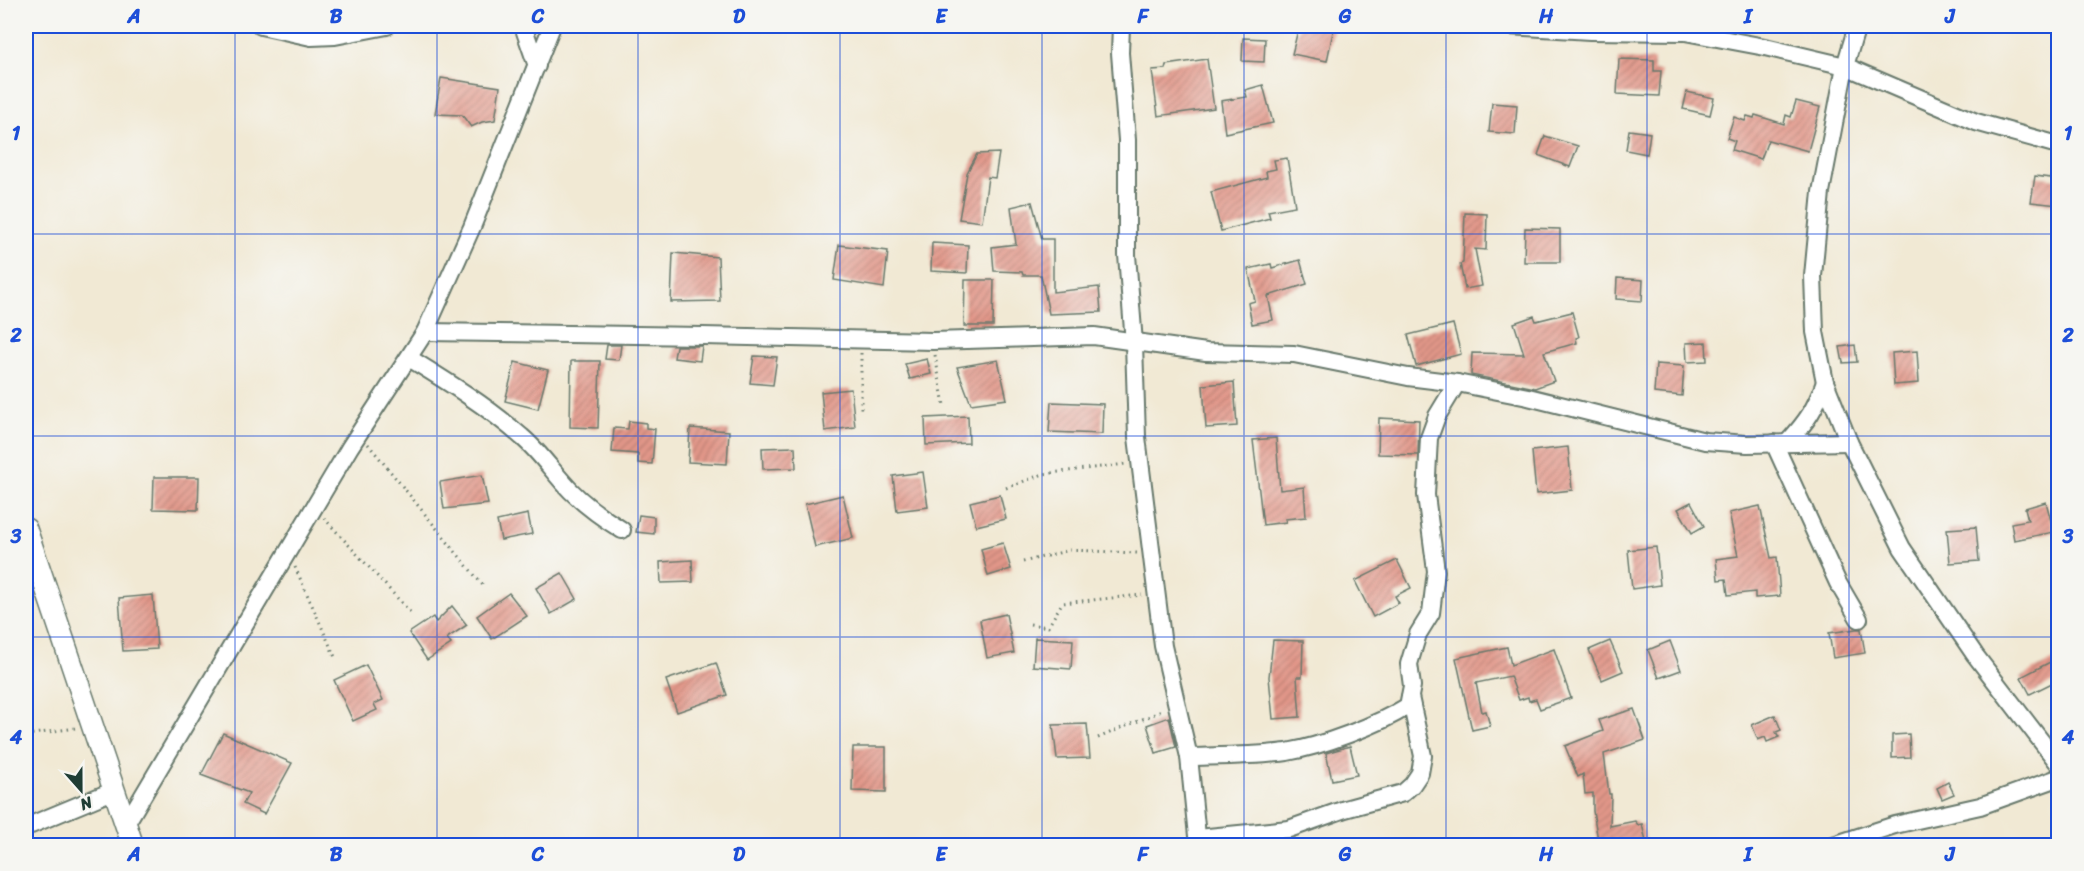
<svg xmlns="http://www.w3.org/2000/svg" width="2084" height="871" viewBox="0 0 2084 871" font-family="Sriracha,sans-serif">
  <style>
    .building { fill: url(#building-hatch) }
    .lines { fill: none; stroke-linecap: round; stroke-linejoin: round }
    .minor-casing { stroke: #68796c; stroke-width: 20 }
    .major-casing { stroke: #68796c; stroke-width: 24 }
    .path { stroke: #68796c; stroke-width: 3; stroke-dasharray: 1.5 4.5; stroke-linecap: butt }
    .minor { stroke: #fff; stroke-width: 16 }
    .major { stroke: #fff; stroke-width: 21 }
    .grid { fill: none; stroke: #1d4ed8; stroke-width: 1.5; stroke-opacity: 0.55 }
    .neatline { fill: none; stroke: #1d4ed8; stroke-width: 2 }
    .grid-label { font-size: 20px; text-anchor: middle; font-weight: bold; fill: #1d4ed8 }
  </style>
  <defs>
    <pattern id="building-hatch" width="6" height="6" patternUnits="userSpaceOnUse" patternTransform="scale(1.5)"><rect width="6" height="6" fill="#e29789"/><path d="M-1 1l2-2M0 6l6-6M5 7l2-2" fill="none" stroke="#b77c71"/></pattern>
  </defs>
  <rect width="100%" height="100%" fill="#f6f6f2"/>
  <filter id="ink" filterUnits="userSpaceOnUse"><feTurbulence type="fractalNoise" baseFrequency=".0167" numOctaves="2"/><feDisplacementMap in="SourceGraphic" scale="12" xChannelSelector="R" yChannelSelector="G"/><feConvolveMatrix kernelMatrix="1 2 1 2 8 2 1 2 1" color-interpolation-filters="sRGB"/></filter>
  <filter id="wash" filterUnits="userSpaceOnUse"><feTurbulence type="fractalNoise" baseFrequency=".008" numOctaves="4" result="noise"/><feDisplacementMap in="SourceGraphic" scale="24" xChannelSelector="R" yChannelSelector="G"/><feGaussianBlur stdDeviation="1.35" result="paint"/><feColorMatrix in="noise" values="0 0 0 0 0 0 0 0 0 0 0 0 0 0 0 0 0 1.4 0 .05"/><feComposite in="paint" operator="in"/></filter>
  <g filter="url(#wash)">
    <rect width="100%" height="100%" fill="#f1e9d4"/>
    <g id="blocks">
      <g class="building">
        <polygon points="1299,26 1334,27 1327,61 1292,54"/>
        <polygon points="1243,38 1265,39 1264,62 1242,61"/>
        <polygon points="1207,59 1214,108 1158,116 1152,70 1165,69 1166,65"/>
        <polygon points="1619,59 1654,60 1654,71 1661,71 1659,96 1617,94"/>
        <polygon points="441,78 500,87 495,120 482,122 471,127 462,115 435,114"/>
        <polygon points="1263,85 1273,123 1225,133 1221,101 1247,97 1245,90"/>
        <polygon points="1687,92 1714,98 1710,115 1683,109"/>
        <polygon points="1796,101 1820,107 1808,151 1768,140 1761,159 1732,150 1735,141 1727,138 1734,117 1745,121 1747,116 1754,118 1755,115 1784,124 1786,115 1791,117"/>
        <polygon points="1492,103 1517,105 1515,134 1489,132"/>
        <polygon points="1629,130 1650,133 1647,154 1626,150"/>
        <polygon points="1545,136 1578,146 1570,167 1538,155"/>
        <polygon points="999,153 995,178 988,177 982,222 959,219 967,173 977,154"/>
        <polygon points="1287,158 1295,206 1268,211 1270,218 1221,231 1211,192 1267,177 1266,171 1276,169 1274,160"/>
        <polygon points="2035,176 2058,179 2058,205 2031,202"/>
        <polygon points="1032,202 1042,239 1053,239 1053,292 1099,287 1101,312 1049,314 1041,275 1023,275 1022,272 994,271 992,247 1016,244 1011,207"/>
        <polygon points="1465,213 1487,214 1486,250 1475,249 1482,286 1465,289 1460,264 1463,263"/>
        <polygon points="1525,228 1560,229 1560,262 1524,262"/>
        <polygon points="932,243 968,245 967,273 931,271"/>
        <polygon points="839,245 888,251 884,288 834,280"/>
        <polygon points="673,253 718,257 720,301 671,302"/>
        <polygon points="1300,260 1307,284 1268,296 1273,320 1252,324 1248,303 1255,301 1248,269 1271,264 1272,268"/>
        <polygon points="1617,278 1643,280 1642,301 1616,299"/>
        <polygon points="965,280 994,280 993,326 964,326"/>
        <polygon points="1572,312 1579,337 1576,338 1577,343 1544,352 1554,381 1535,388 1471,375 1472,353 1524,354 1514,323 1534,316 1536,321"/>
        <polygon points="1453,324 1461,354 1416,366 1408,335"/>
        <polygon points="1706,342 1707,361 1687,362 1686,343"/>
        <polygon points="607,345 621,345 619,360 605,359"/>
        <polygon points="1855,345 1857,362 1843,363 1840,347"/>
        <polygon points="676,346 702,346 700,361 674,358"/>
        <polygon points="1917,351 1919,383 1894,385 1892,353"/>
        <polygon points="754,356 777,357 773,385 750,383"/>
        <polygon points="927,359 931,374 910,379 905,364"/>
        <polygon points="998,360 1007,399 971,404 957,367"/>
        <polygon points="571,361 600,361 598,428 570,427"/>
        <polygon points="515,362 548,370 538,409 505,401"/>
        <polygon points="1656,364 1684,366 1682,396 1654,393"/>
        <polygon points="1234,382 1237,426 1206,428 1203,385"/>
        <polygon points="851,389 855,427 825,431 821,392"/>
        <polygon points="1051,402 1103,404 1102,434 1049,432"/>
        <polygon points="968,416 969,443 926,445 925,418"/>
        <polygon points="1379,418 1419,420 1418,455 1378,454"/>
        <polygon points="629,421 646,423 646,428 655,429 652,464 638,463 638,454 612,452 614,428 628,429"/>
        <polygon points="690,428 729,431 727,464 688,462"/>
        <polygon points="1276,438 1280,490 1304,487 1306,517 1285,519 1286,522 1263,525 1253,440"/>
        <polygon points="795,447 796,468 763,469 762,448"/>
        <polygon points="1568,447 1572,490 1536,494 1532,451"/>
        <polygon points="923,472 928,507 897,511 893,476"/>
        <polygon points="482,475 488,504 444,509 440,482"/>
        <polygon points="154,477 199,477 198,510 153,509"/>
        <polygon points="843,495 853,538 815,547 805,504"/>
        <polygon points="1000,495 1006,519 976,526 970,502"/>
        <polygon points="1691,502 1704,526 1692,533 1678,509"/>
        <polygon points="2046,502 2054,532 2014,540 2011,523 2028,520 2025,508"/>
        <polygon points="1760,506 1771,558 1777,557 1780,596 1755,598 1755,592 1728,595 1726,579 1718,580 1716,559 1738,556 1729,513"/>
        <polygon points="528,514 532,534 501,540 497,521"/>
        <polygon points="639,515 654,517 654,534 636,532"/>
        <polygon points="1976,527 1979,561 1950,563 1947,529"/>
        <polygon points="1003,543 1011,569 988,576 981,549"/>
        <polygon points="1656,547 1660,585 1632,589 1628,550"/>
        <polygon points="692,560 693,582 661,583 660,562"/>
        <polygon points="1397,560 1411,588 1395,596 1399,603 1373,617 1355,581"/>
        <polygon points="562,573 577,599 551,614 536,588"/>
        <polygon points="509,593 527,616 492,639 477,616"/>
        <polygon points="153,595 157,649 123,651 119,598"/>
        <polygon points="452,606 467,625 447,638 451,644 427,660 409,633 433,617 436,622"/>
        <polygon points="1006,614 1014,653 987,658 980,620"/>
        <polygon points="1856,629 1861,629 1865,653 1833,658 1829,633"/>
        <polygon points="1035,638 1073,640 1071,669 1033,666"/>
        <polygon points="1273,640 1303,641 1302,677 1297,677 1300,717 1273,719 1269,677"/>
        <polygon points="1610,641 1623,671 1602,680 1589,650"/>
        <polygon points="1670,641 1681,670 1659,678 1648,650"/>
        <polygon points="1507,647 1511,665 1554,649 1571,698 1540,709 1536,699 1529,701 1528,697 1519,700 1510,676 1476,683 1482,712 1486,711 1490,726 1472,730 1456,658"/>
        <polygon points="2058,658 2058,680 2030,694 2021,677"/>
        <polygon points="716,663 727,695 677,712 666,680"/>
        <polygon points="366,665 383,700 374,704 377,710 353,721 334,680"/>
        <polygon points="1634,709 1645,740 1604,754 1609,794 1611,794 1610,826 1635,821 1638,825 1642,824 1647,846 1599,846 1593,811 1593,793 1585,794 1583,774 1578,777 1565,746 1603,731 1599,720"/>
        <polygon points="1775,715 1781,730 1776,732 1779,737 1767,742 1765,737 1758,740 1752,725"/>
        <polygon points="1169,717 1176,747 1156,753 1147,725"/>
        <polygon points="1087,724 1090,758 1057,759 1053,725"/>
        <polygon points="223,733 292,763 264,814 243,804 249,793 201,775"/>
        <polygon points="1909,734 1910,757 1892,758 1892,735"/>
        <polygon points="1350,746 1357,775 1332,780 1326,753"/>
        <polygon points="853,747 886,747 886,792 852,791"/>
        <polygon points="1948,782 1954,794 1942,799 1937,788"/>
      </g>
    </g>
  </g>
  <g filter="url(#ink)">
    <use href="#blocks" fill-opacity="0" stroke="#68796c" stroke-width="1.5"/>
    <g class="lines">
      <g class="minor-casing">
        <g id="minor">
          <polyline points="261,26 311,37 335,36 387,26"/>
          <polyline points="523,26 537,66"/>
          <polyline points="1121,26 1120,53 1127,140 1127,255 1134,343 1137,437 1163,646 1189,757 1198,846"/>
          <polyline points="1508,26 1590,31 1685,32 1765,47 1845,66 1976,122 2058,145"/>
          <polyline points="1857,26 1845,66 1821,192 1813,276 1815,332 1825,382 1849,442 1902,548 1975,655 2058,763"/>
          <polyline points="425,332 703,336 933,341 1094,336 1206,352 1294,354 1408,377 1457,383 1528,397 1705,441 1747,444 1849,442"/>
          <path d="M409,358C448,382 487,406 522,437C541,453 554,474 571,491C587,507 604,519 622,530"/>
          <path d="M1788,442C1808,420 1815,409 1825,382"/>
          <polyline points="1774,443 1838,583 1859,619"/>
          <path d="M1189,757C1222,756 1255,756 1287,752C1322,746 1378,725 1408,706L1412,686L1409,664L1418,634L1431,613L1436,571L1426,495L1429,438L1437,416L1457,383"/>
          <polyline points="126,824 350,447 425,332 472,227 552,26"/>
          <polyline points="26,827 115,790"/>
          <polyline points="1198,838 1289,829 1345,809 1403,793 1412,785 1420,773 1423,756 1410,697"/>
          <polyline points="1830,846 1895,825 1980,806 2058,778"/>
        </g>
      </g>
      <g class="major-casing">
        <polyline id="major" points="26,529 133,846"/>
      </g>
      <g class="path">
        <polyline points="861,353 861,409"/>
        <polyline points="935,355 944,405"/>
        <polyline points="368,444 485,588"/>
        <polyline points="1006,488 1043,474 1126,464"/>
        <polyline points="324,518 411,613"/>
        <polyline points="1023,562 1070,550 1137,553"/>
        <polyline points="295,567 335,657"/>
        <polyline points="1030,624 1048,627 1062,603 1142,595"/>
        <polyline points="26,735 76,728"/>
        <polyline points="1098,738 1164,710"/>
      </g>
      <use href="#minor" class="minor"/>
      <use href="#major" class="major"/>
    </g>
  </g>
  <path class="grid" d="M235,26V846M437,26V846M638,26V846M840,26V846M1042,26V846M1244,26V846M1446,26V846M1647,26V846M1849,26V846M26,234H2058M26,436H2058M26,637H2058"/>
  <rect width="2084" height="871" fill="none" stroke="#f6f6f2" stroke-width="66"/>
  <g transform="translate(81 790) rotate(159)" stroke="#f6f6f2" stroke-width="4.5" paint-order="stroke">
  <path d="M0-4.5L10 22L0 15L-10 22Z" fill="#1f3d34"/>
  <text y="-9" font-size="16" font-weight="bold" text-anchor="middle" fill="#1f3d34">N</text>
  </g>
  <rect x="33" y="33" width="2018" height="805" class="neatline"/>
  <g class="grid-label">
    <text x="134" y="23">A</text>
    <text x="336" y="23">B</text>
    <text x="538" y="23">C</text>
    <text x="739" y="23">D</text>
    <text x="941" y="23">E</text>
    <text x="1143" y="23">F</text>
    <text x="1345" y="23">G</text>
    <text x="1546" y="23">H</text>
    <text x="1748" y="23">I</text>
    <text x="1950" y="23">J</text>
    <text x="16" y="140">1</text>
    <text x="2068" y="140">1</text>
    <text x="16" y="342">2</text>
    <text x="2068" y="342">2</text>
    <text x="16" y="543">3</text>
    <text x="2068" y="543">3</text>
    <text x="16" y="744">4</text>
    <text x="2068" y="744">4</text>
    <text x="134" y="861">A</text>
    <text x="336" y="861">B</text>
    <text x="538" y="861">C</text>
    <text x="739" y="861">D</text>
    <text x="941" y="861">E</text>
    <text x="1143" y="861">F</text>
    <text x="1345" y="861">G</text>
    <text x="1546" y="861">H</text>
    <text x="1748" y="861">I</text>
    <text x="1950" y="861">J</text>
  </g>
</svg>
